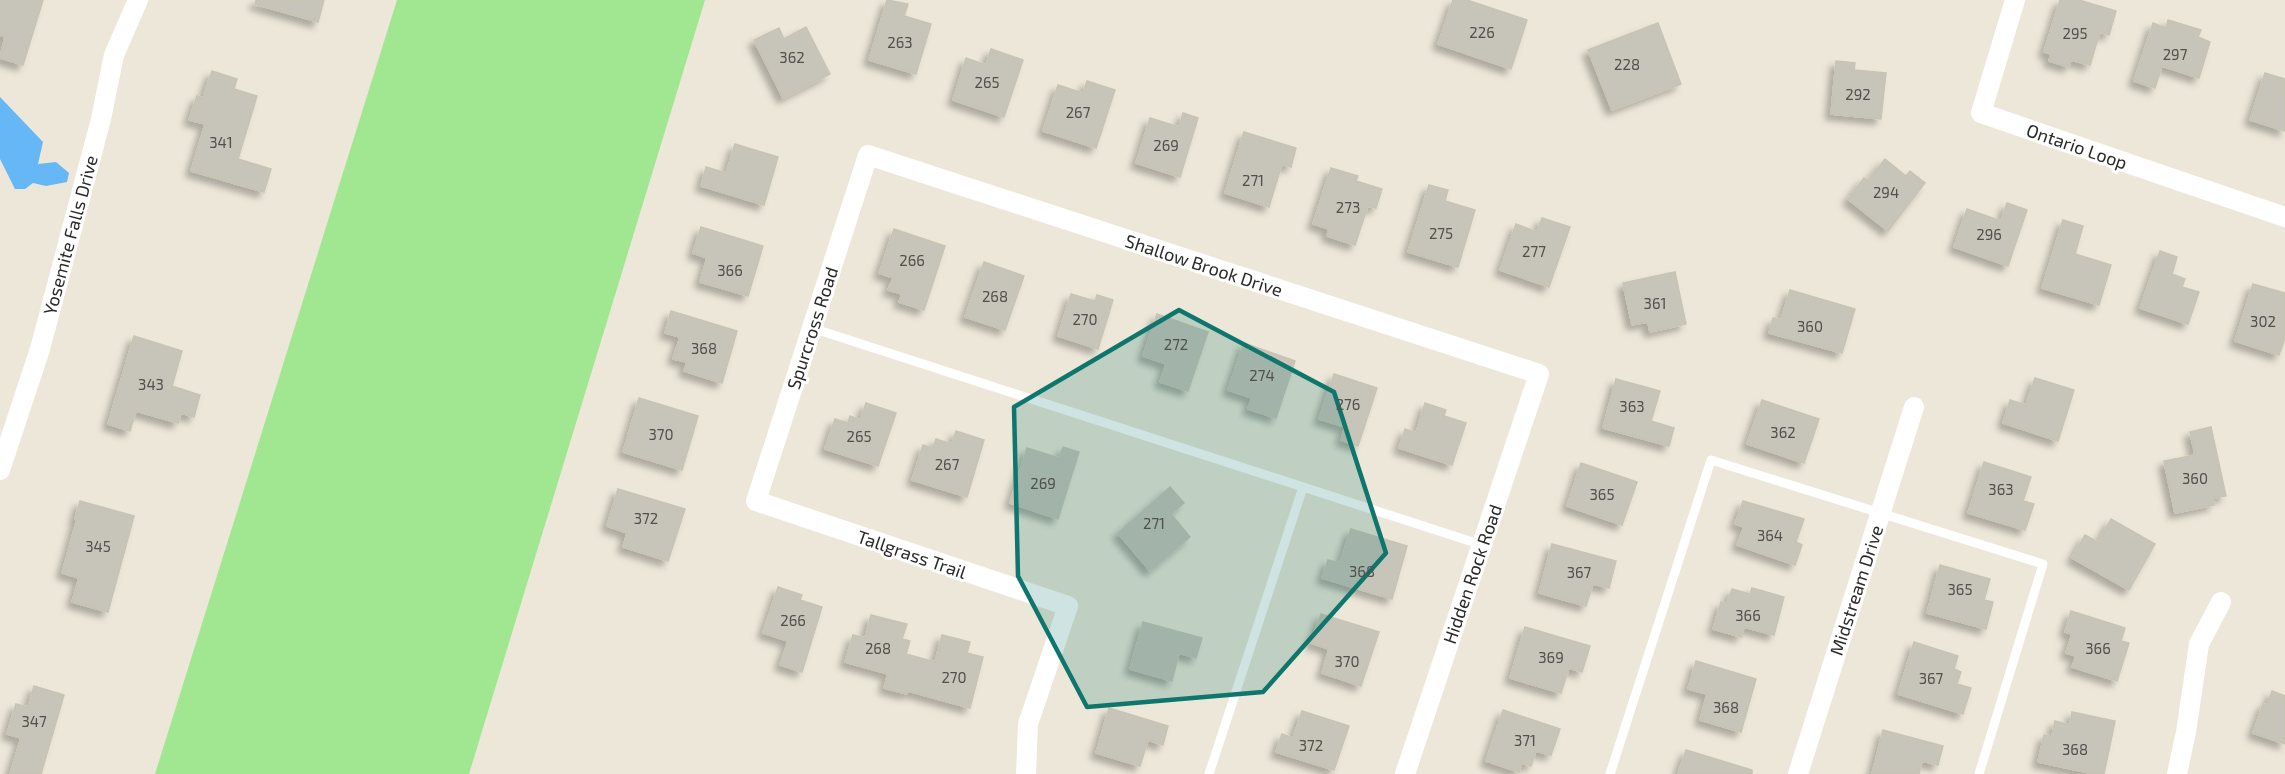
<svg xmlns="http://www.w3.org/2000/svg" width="2285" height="774" viewBox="0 0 2285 774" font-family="'Exo 2',sans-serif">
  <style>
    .green { fill: #a1e792 }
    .water { fill: #65b7f6 }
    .building { fill: #c7c4b9; stroke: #c8c4b3; stroke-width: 1.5; filter: url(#shadow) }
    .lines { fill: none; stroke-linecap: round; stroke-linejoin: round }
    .service { stroke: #fff; stroke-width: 9 }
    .minor { stroke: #fff; stroke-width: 20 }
    .marked { fill: #0f766e; fill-opacity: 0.2; stroke: #0f766e; stroke-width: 4.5; stroke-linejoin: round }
    .labels { text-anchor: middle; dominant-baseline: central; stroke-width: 6; stroke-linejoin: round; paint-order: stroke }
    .number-label { font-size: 15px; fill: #50504d }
    .street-label { font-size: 18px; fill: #292929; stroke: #fff }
  </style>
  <defs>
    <filter id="shadow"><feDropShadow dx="-5.5" dy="5.5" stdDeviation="3" flood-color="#0004"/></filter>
  </defs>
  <rect width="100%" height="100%" fill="#ece7d9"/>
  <polygon class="green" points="397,0 705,0 469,774 155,774"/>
  <polygon class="water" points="0,97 43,142 38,164 56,162 69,173 67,182 46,186 33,183 25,189 15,189 0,159"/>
  <g class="building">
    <polygon points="0,0 43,0 23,65 0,58 5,37 0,35"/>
    <polygon points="256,0 324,0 318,22 255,4"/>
    <polygon points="887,0 908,4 904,16 931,24 916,74 869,60"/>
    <polygon points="1453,0 1467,0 1527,20 1511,69 1438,44"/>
    <polygon points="2060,0 2079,0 2116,11 2109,35 2100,32 2090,65 2071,60 2069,67 2049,61 2051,54 2044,52"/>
    <polygon points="2168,20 2201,30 2198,37 2210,42 2199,78 2162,66 2155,88 2134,81 2153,23 2166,28"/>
    <polygon points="1658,23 1681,84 1612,110 1588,50"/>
    <polygon points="806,27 830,74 783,98 754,40 779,28 784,39"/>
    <polygon points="991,49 1023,60 1004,117 953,100 966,58 986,65"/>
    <polygon points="1836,61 1855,63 1854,70 1886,73 1881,119 1831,114"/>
    <polygon points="212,71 237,79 234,89 257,96 238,159 271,169 264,192 191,171 205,124 189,120 197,96 203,98"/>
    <polygon points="2265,73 2285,79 2285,131 2250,120"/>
    <polygon points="1087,81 1115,90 1096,148 1043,131 1058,85 1083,93"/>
    <polygon points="1183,113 1198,118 1180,177 1136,163 1150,118 1179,127"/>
    <polygon points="1244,132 1296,148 1291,167 1282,164 1269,207 1225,193"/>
    <polygon points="735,144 778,157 764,205 701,186 706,167 726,173"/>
    <polygon points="1885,159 1906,176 1910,171 1925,183 1888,231 1848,199 1864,178 1868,180"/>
    <polygon points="1331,168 1358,176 1356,181 1382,189 1376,208 1368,206 1355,245 1327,236 1329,229 1313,224"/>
    <polygon points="1429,185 1448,190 1445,201 1475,210 1458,267 1408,252"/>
    <polygon points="2007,203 2027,210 2008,266 1954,247 1967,209 2001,221"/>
    <polygon points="1542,218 1570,227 1549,287 1500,270 1516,224 1537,232"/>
    <polygon points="2063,220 2083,226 2075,254 2111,265 2099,305 2042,288"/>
    <polygon points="701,227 763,246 748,296 700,282 707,258 693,253"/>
    <polygon points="894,229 945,246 924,310 899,302 902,294 888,290 893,278 879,273"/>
    <polygon points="2160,251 2177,257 2172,274 2185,279 2182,287 2199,292 2188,324 2140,308"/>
    <polygon points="984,262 1024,276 1005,330 965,317"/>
    <polygon points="1675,272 1686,324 1650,332 1648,322 1632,325 1623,283"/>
    <polygon points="2253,284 2285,293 2285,338 2279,355 2235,341"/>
    <polygon points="1790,290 1855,309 1842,353 1769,333 1773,318 1781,320"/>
    <polygon points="1071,294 1095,301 1097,295 1113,300 1098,349 1058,336"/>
    <polygon points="671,311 737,331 722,383 684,371 687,362 673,359 680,337 665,333"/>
    <polygon points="1157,314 1208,332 1188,391 1160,382 1166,364 1143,356"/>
    <polygon points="134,336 182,351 172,386 200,395 194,417 181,413 178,423 136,411 130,431 108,424"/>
    <polygon points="1244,343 1295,361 1276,418 1248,409 1252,398 1228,390"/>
    <polygon points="1334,374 1377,388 1358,446 1341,440 1345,427 1319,419"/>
    <polygon points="2035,378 2074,390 2058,441 2003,423 2010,400 2026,405"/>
    <polygon points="1616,379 1660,391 1651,421 1674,428 1669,446 1603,428"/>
    <polygon points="639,398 698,416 682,470 623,452"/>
    <polygon points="1762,400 1819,419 1804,463 1747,444"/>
    <polygon points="866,403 896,413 878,466 825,449 835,419 848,423 850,416 860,420"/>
    <polygon points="1425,403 1446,410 1444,416 1466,423 1452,465 1399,448 1405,429 1416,433"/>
    <polygon points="2211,427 2226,496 2213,498 2214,505 2175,513 2164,461 2195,455 2190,432"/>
    <polygon points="956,431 984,440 967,497 912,480 923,445 933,448 936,439 952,444"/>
    <polygon points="1063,447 1079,452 1058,519 1010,503 1027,448 1059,458"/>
    <polygon points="1984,462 2031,477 2023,501 2034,504 2025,530 1968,513"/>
    <polygon points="1581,463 1637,482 1622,525 1567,506"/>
    <polygon points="1170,487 1184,503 1171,514 1190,537 1150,571 1118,533"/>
    <polygon points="618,489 685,509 668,561 623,547 627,533 607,526"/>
    <polygon points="80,501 134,516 108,612 72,602 79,578 62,573 77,519 75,519"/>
    <polygon points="1743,501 1804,519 1796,542 1802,545 1795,565 1737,545 1744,527 1735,524"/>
    <polygon points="2111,519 2155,544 2129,590 2072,558 2085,535 2098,542"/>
    <polygon points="1351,529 1407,546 1392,599 1322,578 1328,560 1340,563"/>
    <polygon points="1552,544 1616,561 1609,588 1593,584 1586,606 1539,593"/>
    <polygon points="1940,565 1990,579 1984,600 1993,602 1986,629 1927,613"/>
    <polygon points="778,587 802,595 800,600 822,607 802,672 780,665 788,641 763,633"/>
    <polygon points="1752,588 1784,597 1774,635 1744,627 1741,637 1713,629 1721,602 1727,604 1732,589 1750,594"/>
    <polygon points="2071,611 2125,628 2121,641 2129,643 2117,681 2072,667 2076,656 2066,653 2072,634 2065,632"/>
    <polygon points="1321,614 1379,632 1361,686 1322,673 1329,649 1311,643"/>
    <polygon points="871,615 907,624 902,639 910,641 906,654 935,662 942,635 970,642 967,653 983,657 970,708 908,691 907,694 884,688 888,674 845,662 853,635 865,638"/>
    <polygon points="1143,622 1202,638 1196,658 1179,653 1172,681 1130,669"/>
    <polygon points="1525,627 1590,646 1582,672 1569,668 1561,693 1510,678"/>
    <polygon points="1914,642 1958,656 1954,669 1961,672 1957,684 1971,688 1963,714 1898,694"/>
    <polygon points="1696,661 1756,679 1741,732 1700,720 1707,694 1688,689"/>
    <polygon points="34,686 64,695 41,774 10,774 21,738 7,734 16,704 28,707"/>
    <polygon points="2272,691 2285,696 2285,744 2253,733 2263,704 2267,705"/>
    <polygon points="1109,708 1168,726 1163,745 1148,740 1140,766 1096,753"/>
    <polygon points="1503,710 1560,729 1551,755 1536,751 1531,766 1522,763 1519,772 1486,761"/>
    <polygon points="1302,711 1349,726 1334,770 1276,752 1282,734 1293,738"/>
    <polygon points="2072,712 2115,721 2104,774 2094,774 2038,762 2044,735 2052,736 2055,721 2070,725"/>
    <polygon points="1883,730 1943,746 1938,765 1922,761 1919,774 1872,774"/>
    <polygon points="1686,750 1752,770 1752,774 1678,774"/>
  </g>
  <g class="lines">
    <g class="service">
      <polyline points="812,328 1482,545"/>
      <polyline points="1209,774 1303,487"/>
      <polyline points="1610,774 1711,460 2043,564 1979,774"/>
    </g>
    <g class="minor">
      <polyline points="2015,0 1981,113 2285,217"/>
      <polyline points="0,470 40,349 101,119 114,55 138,0"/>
      <polyline points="1026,774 1028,724 1068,606 756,501 868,155 1539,374 1405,774"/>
      <polyline points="1798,774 1914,407"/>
      <polyline points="2177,774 2186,732 2199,644 2221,602"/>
    </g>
  </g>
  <path class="marked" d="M1179,310L1334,392L1386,553L1263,692L1087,707L1018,576L1014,407Z"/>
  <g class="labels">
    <g class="number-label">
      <text x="1482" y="32">226</text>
      <text x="2075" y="33">295</text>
      <text x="900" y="42">263</text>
      <text x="2175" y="54">297</text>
      <text x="792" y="57">362</text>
      <text x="1627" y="64">228</text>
      <text x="987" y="82">265</text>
      <text x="1858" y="94">292</text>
      <text x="1078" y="112">267</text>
      <text x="221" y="142">341</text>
      <text x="1166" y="145">269</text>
      <text x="1253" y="180">271</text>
      <text x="1886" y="192">294</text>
      <text x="1348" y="207">273</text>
      <text x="1441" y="233">275</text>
      <text x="1989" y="234">296</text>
      <text x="1534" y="251">277</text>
      <text x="912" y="260">266</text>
      <text x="730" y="270">366</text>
      <text x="995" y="296">268</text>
      <text x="1655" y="303">361</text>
      <text x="1085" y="319">270</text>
      <text x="2263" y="321">302</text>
      <text x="1810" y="326">360</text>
      <text x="1176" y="344">272</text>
      <text x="704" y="348">368</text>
      <text x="1262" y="375">274</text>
      <text x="151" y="384">343</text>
      <text x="1348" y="404">276</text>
      <text x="1632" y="406">363</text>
      <text x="1783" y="432">362</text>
      <text x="661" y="434">370</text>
      <text x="859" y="436">265</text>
      <text x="947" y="464">267</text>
      <text x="2195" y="478">360</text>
      <text x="1043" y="483">269</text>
      <text x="2001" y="489">363</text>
      <text x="1602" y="494">365</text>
      <text x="646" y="518">372</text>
      <text x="1154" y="523">271</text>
      <text x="1770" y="535">364</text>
      <text x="98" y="546">345</text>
      <text x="1362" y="571">368</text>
      <text x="1579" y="572">367</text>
      <text x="1960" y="589">365</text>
      <text x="1748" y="615">366</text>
      <text x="793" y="620">266</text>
      <text x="878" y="648">268</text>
      <text x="2098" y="648">366</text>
      <text x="1551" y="657">369</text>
      <text x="1347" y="661">370</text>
      <text x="954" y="677">270</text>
      <text x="1931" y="678">367</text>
      <text x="1726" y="707">368</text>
      <text x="34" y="721">347</text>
      <text x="1525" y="740">371</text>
      <text x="1311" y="745">372</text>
      <text x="2075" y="749">368</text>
    </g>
    <g class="street-label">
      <text transform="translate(2077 146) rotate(19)">Ontario Loop</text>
      <text transform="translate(70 235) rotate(-75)">Yosemite Falls Drive</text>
      <text transform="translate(1204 265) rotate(18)">Shallow Brook Drive</text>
      <text transform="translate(812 328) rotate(-72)">Spurcross Road</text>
      <text transform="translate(912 554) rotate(19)">Tallgrass Trail</text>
      <text transform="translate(1472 574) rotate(-71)">Hidden Rock Road</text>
      <text transform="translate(1856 590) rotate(-72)">Midstream Drive</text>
    </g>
  </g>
</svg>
